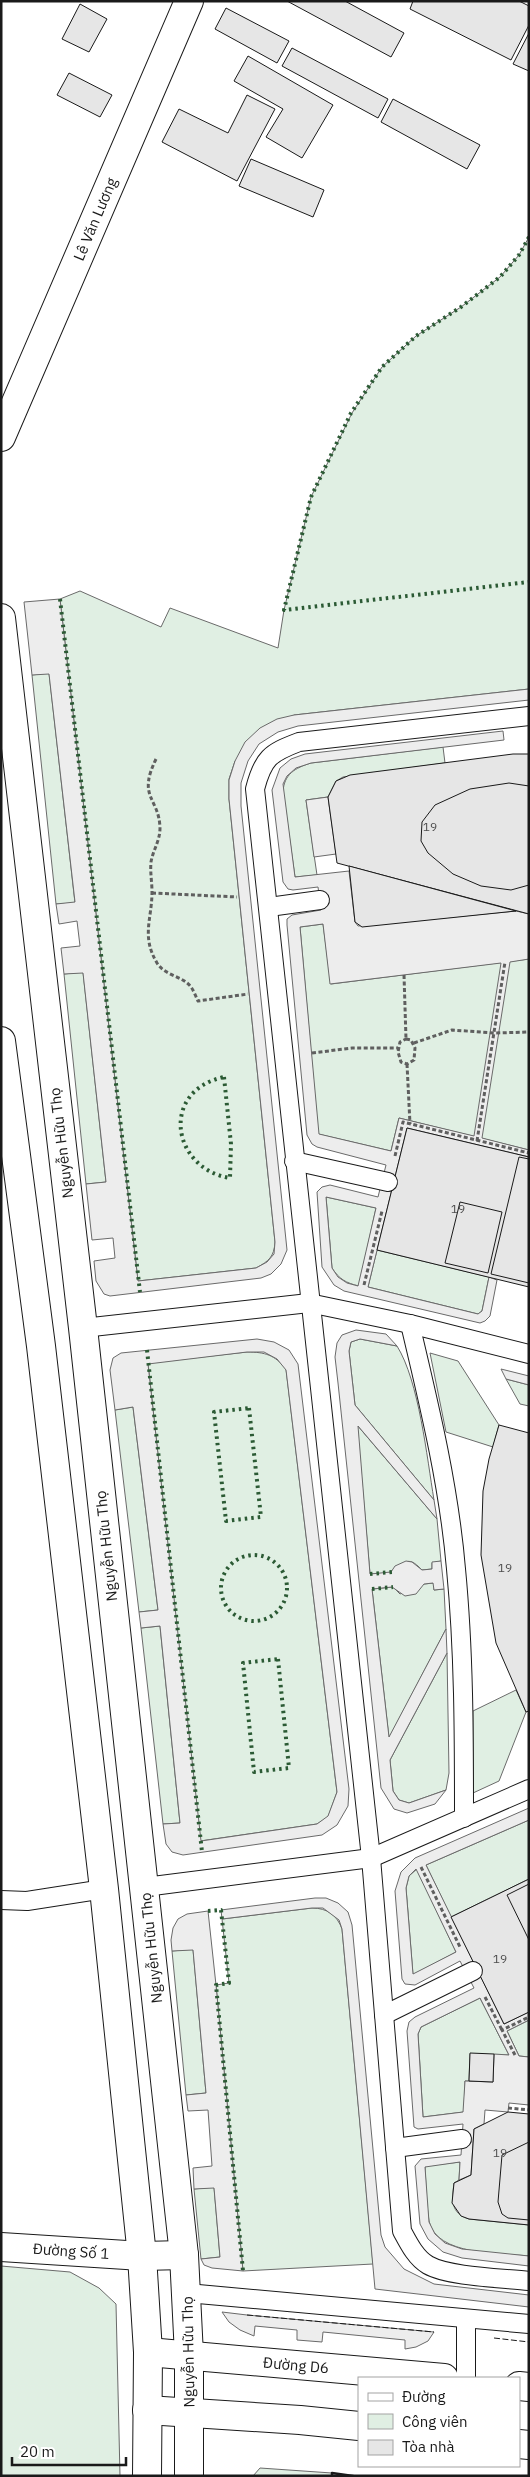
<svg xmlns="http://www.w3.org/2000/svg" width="530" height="2477" viewBox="0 0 530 2477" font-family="'IBM Plex Sans',sans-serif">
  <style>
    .green { fill: #e0efe3; stroke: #6a6a6a }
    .parking { fill: #ededed; stroke: #6a6a6a; fill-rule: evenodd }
    .building { fill: #e6e6e6; stroke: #1a1a1a }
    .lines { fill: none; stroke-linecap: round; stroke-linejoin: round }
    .service-casing { stroke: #1a1a1a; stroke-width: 20 }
    .minor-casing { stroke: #1a1a1a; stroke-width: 30 }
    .tertiary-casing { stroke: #1a1a1a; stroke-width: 30 }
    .primary-casing { stroke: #1a1a1a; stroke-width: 30 }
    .path { stroke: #5f5f5f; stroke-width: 3; stroke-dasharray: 4 2.5; stroke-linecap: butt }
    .service { stroke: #fff; stroke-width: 18 }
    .minor { stroke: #fff; stroke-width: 28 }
    .tertiary { stroke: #fff; stroke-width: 28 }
    .primary { stroke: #fff; stroke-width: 28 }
    .hedge { stroke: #2b5a34; stroke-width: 4; stroke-dasharray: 2.5 4; stroke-linecap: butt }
    .fence { stroke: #1a1a1a; stroke-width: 1; stroke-dasharray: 6 2.5; stroke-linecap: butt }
    .wall { stroke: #1a1a1a; stroke-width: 2.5 }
    .labels { text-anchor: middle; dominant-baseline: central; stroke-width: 4; stroke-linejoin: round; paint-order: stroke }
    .number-label { font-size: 12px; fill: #4d4d4d }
    .street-label { font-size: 15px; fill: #1a1a1a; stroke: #fff }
  </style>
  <rect width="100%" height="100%" fill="#fff"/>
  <g class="green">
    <path d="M529,237V689L294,715L235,761L229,779V799L275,1242C274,1257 269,1261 256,1268L138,1281L60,599L80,591L161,627L170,608L278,648L284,610L311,497L352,413L382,367L416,336L461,307L500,277L519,255Z"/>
    <polygon points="49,673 75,903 56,904 32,675"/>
    <path d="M443,747L445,763L343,777L336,781L328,797L306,800L317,875L295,877L283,792C284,774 295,768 311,763Z"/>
    <polygon points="323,924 331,984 529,959 529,1150 399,1118 391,1151 318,1134 300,927"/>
    <polygon points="83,972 106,1182 86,1184 64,974"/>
    <path d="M326,1197L376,1208L359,1286C346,1283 339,1279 332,1268Z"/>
    <polygon points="377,1250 489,1277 482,1311 478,1314 368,1287"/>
    <path d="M360,1339L397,1346C419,1381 427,1458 434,1500L355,1405L349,1351L351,1342Z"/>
    <path d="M247,1352C265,1352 275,1355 286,1369L337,1792L328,1817L317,1824L200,1841L148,1363Z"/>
    <polygon points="430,1353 458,1361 499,1425 493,1447 446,1432"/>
    <polygon points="506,1379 529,1385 529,1406 520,1404"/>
    <polygon points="133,1407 158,1610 139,1612 115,1410"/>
    <path d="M357,1425L437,1519L441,1561L432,1563V1569L422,1570C405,1552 406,1567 391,1572C385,1575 377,1574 370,1574Z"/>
    <polygon points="434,1583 434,1590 444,1589 446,1629 389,1738 372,1589 393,1587 400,1594 424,1584"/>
    <polygon points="160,1626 180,1823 163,1824 141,1628"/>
    <polygon points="447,1653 449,1773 446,1790 409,1803 399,1800 393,1791 390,1760"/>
    <polygon points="516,1690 526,1712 499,1781 473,1793 473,1711"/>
    <polygon points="529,1820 529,1879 451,1917 426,1865"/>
    <polygon points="417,1869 456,1952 413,1975 406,1888 409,1876"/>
    <path d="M312,1908C327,1908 337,1915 342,1929L373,2264L243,2271L216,1985L229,1983L222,1919Z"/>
    <polygon points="193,1949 206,2093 186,2095 172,1951"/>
    <polygon points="480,1998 509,2055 470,2054 469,2081 465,2081 464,2112 423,2117 418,2034 421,2027"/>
    <polygon points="529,2020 529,2057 519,2056 507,2031"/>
    <path d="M460,2162L459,2180L454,2183C452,2200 450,2213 469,2219L529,2225V2256C501,2253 436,2256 429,2221C426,2203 426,2184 425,2166Z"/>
    <polygon points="214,2187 220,2257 201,2259 194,2189"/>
    <polygon points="1,2266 70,2272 99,2288 116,2304 120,2476 1,2476"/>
    <polygon points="260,2468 332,2473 332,2476 253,2476"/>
  </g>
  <g class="parking">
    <polygon points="60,599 138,1281 256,1268 267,1262 274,1254 275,1242 229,799 229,780 235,761 245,742 260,728 277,719 294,715 529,689 529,700 298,726 278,732 259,744 248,761 241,783 241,806 287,1250 281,1264 271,1274 261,1278 110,1296 104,1294 96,1281 94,1261 115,1258 113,1238 92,1240 86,1184 106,1182 83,973 64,974 61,948 80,946 77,921 59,924 56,904 75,902 49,674 32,675 24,602"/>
    <path d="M503,731L504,740L311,763L296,768L287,776L283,784L295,877L349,871L355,922L358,926L516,911L529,914V959L510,962L482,1138L529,1150V1157L407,1128L368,1287L478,1314L482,1311L489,1277L497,1280L490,1316L485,1321L480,1323L344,1291L334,1285L322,1267L317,1192L322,1187L330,1185L378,1197L386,1165L317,1147L312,1144L307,1135L287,925V919L292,915L321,910L318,887L293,890L288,889L283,882L272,790L280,768L291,759L305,754ZM323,924L330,984L501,963L474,1136L399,1118L391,1151L319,1134L300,927ZM326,1197L376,1208L358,1286L347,1283L338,1277L332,1268Z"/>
    <polygon points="328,797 336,854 314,857 306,800"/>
    <polygon points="356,1330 386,1334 397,1346 360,1339 351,1342 349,1351 355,1405 434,1500 437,1519 358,1426 370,1574 391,1572 395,1566 406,1561 412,1562 422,1570 432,1569 432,1562 441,1561 444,1589 434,1590 433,1583 424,1584 416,1594 405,1596 392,1587 372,1589 389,1737 446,1629 447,1653 390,1760 393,1791 399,1800 409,1803 446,1790 435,1804 407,1813 394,1809 381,1788 338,1383 335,1357 337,1343 342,1335"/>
    <path d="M257,1339L274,1342L289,1350L298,1364L349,1789L348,1806L337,1825L322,1835L183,1855L172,1852L166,1844L163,1824L180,1823L160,1626L141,1628L139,1612L158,1610L133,1407L115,1410L110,1370L113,1358L121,1353ZM247,1352H264L277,1359L286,1370L337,1792L328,1816L317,1824L201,1841L148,1364Z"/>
    <polygon points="501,1369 529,1376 529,1385 506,1379"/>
    <path d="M529,1808V1820L426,1865L504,2024L529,2012V2020L507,2031L519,2056L529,2057V2105L509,2103L508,2112L485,2110L484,2124L474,2129L471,2175L459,2180L460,2162L425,2167L429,2222L435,2234L445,2243L462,2249L529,2256V2266L462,2258L443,2252L428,2239L420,2224L415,2166L421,2159L461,2155L463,2124L418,2129L414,2127L407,2031L409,2022L415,2017L474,1988L460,1961L415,1985L405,1984L402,1979L395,1891L401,1872L415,1858ZM416,1869L456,1952L413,1974L406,1888L409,1876ZM480,1998L509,2055L494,2054L493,2082L465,2081L463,2112L423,2117L418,2034L421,2027Z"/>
    <polygon points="315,1898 326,1898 338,1903 348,1912 352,1925 381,2235 385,2247 404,2269 434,2284 529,2295 529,2307 375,2289 342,1929 339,1920 323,1908 312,1908 222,1919 221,1910"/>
    <polygon points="208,1911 216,1985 243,2271 212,2268 204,2265 201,2259 220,2257 214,2188 194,2189 193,2168 212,2166 208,2110 188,2111 186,2095 206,2093 193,1950 172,1951 171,1940 173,1928 178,1919 187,1914"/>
    <polygon points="222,2312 247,2315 434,2332 428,2341 416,2347 405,2349 405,2340 323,2332 322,2342 297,2340 297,2330 255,2326 254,2336 240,2330 229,2322"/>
  </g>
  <g class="building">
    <polygon points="287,1 345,1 404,33 391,57"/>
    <polygon points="413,1 519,1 529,6 529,25 511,60 410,9"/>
    <polygon points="80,4 107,19 89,52 62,39"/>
    <polygon points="226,8 289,41 277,63 215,29"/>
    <polygon points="529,33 529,71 513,64"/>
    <polygon points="292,48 388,99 378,118 282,66"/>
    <polygon points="248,56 333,105 302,158 266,137 283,109 234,81"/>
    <polygon points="69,73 112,95 100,117 57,95"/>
    <polygon points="247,95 275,109 237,181 162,142 179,109 228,133"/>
    <polygon points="393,99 480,145 467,169 381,122"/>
    <polygon points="251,159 324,190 313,217 239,186"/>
    <polygon points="513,754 529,754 529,914 337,863 328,797 336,781 350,775"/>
    <polygon points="509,783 529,786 529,885 511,890 481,886 453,874 428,853 421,841 422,822 435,805 470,789"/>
    <polygon points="349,866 516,911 362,927 355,922"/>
    <polygon points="407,1128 529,1157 529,1287 377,1250"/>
    <polygon points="519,1157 529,1159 529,1283 491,1274"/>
    <polygon points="460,1202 502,1212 488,1273 445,1263"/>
    <polygon points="499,1425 529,1433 529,1711 526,1712 496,1643 481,1555 483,1491 489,1459"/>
    <polygon points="529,1879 529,2012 504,2024 451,1917"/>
    <polygon points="529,1884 529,1940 507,1895"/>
    <polygon points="470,2053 494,2054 493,2082 469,2081"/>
    <polygon points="508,2112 529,2114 529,2225 469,2219 461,2216 452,2203 454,2183 471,2175 474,2129"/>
    <polygon points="529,2142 529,2220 508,2218 502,2214 498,2202 502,2155"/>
  </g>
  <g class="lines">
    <g class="service-casing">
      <g id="service">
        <path d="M529,716L299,742C270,753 263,758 255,789L371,1858L402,2231C409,2244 416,2258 428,2265C449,2277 504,2278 529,2281"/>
        <polyline points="269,907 320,900"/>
        <polyline points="294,1161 388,1182"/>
        <path d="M410,1324C429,1404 449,1486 456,1569C464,1652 464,1735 464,1818"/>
        <polyline points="83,1328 309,1303 410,1324 529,1354"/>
        <polyline points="145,1887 371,1858 529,1789"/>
        <polyline points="1,1900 27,1901 104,1889"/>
        <polyline points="384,2015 473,1971"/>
        <polyline points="395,2148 462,2139"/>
        <polyline points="187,2293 529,2324"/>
        <polyline points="466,2319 466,2378"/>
      </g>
    </g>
    <g class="minor-casing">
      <polyline id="minor" points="1,2247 142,2256 184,2255"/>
    </g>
    <g class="tertiary-casing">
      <g id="tertiary">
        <polyline points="1,437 189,1"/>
        <polyline points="148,2352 444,2378"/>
        <polyline points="519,2386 529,2387"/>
        <polyline points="147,2410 300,2420 359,2426"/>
        <polyline points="519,2444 529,2445"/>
      </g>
    </g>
    <g class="primary-casing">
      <g id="primary">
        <polyline points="1,618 83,1328 184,2255 189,2355 189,2476"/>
        <polyline points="1,1041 41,1346 104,1889 142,2256 148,2352 147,2476"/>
      </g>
    </g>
    <g class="path">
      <path d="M156,759C137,798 159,797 160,828C160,841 153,850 151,862C150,872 152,882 152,892C152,919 141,936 157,963C165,976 183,976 191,987C194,991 196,997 198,1001L248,994"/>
      <polyline points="152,893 237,897"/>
      <polyline points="404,975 406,1039"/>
      <polygon points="406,1039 411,1040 415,1048 414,1060 407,1064 401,1062 398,1052 400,1042"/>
      <polyline points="414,1043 452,1030 494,1033 529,1032"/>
      <polyline points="312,1053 352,1048 398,1048"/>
      <polyline points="407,1064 410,1124"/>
      <polyline points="477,1141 505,962"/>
      <polyline points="395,1156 403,1122 529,1153"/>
      <polyline points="364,1285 382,1211"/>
      <polyline points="421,1867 460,1947"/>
      <polyline points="485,1997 502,2030"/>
      <polyline points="515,2055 502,2030 529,2017"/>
      <polyline points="508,2108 529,2110"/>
    </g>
    <use href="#service" class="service"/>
    <use href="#minor" class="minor"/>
    <use href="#tertiary" class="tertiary"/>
    <use href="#primary" class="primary"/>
    <g class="hedge">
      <polyline points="529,237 519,255 500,277 461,307 416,336 382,367 351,413 311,497 284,610 529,582"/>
      <polyline points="60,599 140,1292"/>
      <path d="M224,1077L231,1144L230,1178C172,1169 159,1091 224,1077Z"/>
      <polyline points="147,1350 202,1852"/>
      <polygon points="249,1408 261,1517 226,1521 214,1412"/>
      <circle cx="254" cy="1588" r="33"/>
      <polyline points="370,1574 392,1572"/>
      <polyline points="372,1589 393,1587"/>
      <polygon points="278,1659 289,1768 254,1772 243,1663"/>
      <polyline points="208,1911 221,1910 229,1983 216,1985 243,2271"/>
    </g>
    <g class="fence">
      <polyline points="247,2315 434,2332"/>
      <polyline points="494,2338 529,2342"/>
    </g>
    <polyline class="wall" points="332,2476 332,2473 353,2476"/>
  </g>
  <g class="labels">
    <g class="number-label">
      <text x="430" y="826">19</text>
      <text x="458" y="1208">19</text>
      <text x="505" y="1567">19</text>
      <text x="500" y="1958">19</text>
      <text x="500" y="2152">19</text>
    </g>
    <g class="street-label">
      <text transform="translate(95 219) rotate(-67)">Lê Văn Lương</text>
      <text transform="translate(61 1143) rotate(-97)">Nguyễn Hữu Thọ</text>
      <text transform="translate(106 1546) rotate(-96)">Nguyễn Hữu Thọ</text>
      <text transform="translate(151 1948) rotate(-96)">Nguyễn Hữu Thọ</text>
      <text transform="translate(71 2251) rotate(4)">Đường Số 1</text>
      <text transform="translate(188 2352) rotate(-91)">Nguyễn Hữu Thọ</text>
      <text transform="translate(296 2365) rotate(5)">Đường D6</text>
    </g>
  </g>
  <rect width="530" height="2477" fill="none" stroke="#1a1a1a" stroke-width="5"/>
  <rect x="358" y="2377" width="162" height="90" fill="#ffffff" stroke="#a3a3a3"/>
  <rect x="368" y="2393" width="25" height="8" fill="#ffffff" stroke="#a3a3a3"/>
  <text x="402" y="2402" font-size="15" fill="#1a1a1a">Đường</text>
  <rect x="368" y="2414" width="25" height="15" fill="#e0efe3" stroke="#a3a3a3"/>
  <text x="402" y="2427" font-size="15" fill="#1a1a1a">Công viên</text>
  <rect x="368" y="2440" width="25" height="15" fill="#e6e6e6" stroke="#a3a3a3"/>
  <text x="402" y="2452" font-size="15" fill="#1a1a1a">Tòa nhà</text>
  <path d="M12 2457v8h114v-8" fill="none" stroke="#1a1a1a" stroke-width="2.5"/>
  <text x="20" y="2457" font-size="15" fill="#1a1a1a" stroke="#ffffff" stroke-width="4" paint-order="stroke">20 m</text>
</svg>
